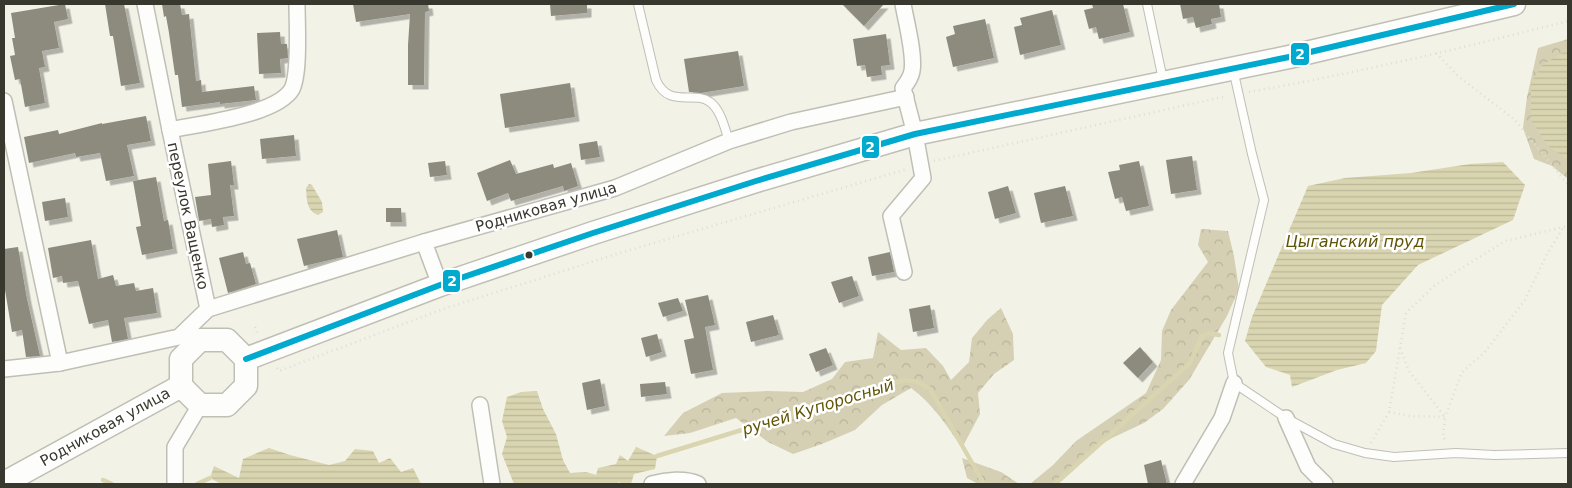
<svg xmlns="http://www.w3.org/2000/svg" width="1572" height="488" viewBox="0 0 1572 488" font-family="'DejaVu Sans',sans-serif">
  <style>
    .forest { fill: url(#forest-crowns) }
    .water { fill: url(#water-rules) }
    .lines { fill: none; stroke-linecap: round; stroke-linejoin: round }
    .stream { stroke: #d9d5b1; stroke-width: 4.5 }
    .building { fill: #8d8b7e; filter: url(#shadow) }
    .lane-casing { stroke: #c0bfb6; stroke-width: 10 }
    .street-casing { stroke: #c0bfb6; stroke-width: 18 }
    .secondary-casing { stroke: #c0bfb6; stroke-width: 25 }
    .path { stroke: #deddd9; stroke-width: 2.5; stroke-dasharray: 1 4; stroke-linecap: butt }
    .lane { stroke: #fdfdfb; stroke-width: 8 }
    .street { stroke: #fdfdfb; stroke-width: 15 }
    .secondary { stroke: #fdfdfb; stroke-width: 22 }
    .bus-1-casing { stroke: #fff; stroke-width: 10 }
    .bus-1 { stroke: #00a9ce; stroke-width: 6 }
    .bus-dot { fill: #39382f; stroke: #fff; stroke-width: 2 }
    .labels { text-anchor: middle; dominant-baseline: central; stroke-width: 5; stroke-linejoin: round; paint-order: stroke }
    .street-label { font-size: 15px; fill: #39382f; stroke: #fff }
    .water-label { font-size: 16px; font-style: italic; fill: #605505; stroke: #fff }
    .line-badge { stroke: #fff; stroke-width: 2 }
    .badge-label { font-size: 14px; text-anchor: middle; font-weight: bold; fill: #fff }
  </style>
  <defs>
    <pattern id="forest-crowns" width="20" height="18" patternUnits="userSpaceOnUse" patternTransform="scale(1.25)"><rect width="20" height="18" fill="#d5d0b3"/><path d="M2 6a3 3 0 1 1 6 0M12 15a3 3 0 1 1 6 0" fill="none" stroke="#b8b39a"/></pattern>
    <pattern id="water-rules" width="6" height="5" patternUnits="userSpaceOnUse" patternTransform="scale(1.25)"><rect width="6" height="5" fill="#d9d5b1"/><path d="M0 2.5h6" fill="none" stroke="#bbb899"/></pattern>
    <filter id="shadow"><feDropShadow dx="4.5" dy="4.5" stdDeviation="0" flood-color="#0004"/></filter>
  </defs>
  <rect width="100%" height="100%" fill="#f3f2e7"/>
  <g class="forest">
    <polygon points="1568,39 1568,179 1552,166 1534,159 1523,128 1527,97 1538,48"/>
    <polygon points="1201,229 1228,231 1234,256 1239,289 1227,316 1189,380 1163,409 1144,423 1112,438 1085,454 1073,471 1052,484 1030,484 1053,465 1076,441 1146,393 1161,360 1162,331 1171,310 1208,262 1198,245"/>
    <path d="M1001,308L1013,334L1014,360L994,374L978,393L980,414L962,448C947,426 933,404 911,388L882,405L855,430L822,444L793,454L768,442L736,418L690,433L664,436L683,413L722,393L767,391L803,392L832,379L845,362L873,358L878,332L901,350L926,348L943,366L951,380L969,362L972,338L988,319Z"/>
    <polygon points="962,458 1001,472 1019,484 978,484 967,478"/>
  </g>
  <g class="water">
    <polygon points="1568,49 1568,160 1548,146 1531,120 1531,84 1541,66"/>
    <polygon points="1503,162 1525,185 1513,220 1418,265 1382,305 1376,351 1366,363 1337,370 1292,387 1290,375 1266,367 1245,341 1252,317 1308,186 1345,178 1411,173 1470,164"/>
    <path d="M309,184L312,185L322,202L323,212L318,215C306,210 307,200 306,188Z"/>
    <polygon points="537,391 543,409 556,434 563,460 570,473 586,472 596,475 598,468 616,464 620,455 628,461 636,447 657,456 655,469 634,474 631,484 622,484 619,482 617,484 514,484 502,454 507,437 502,421 507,397 521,392"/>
    <polygon points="269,448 290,455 329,465 345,461 355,449 373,451 379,463 390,458 401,472 413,468 421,484 221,484 210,478 214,466 239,478 243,459"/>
  </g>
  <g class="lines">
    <g class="stream">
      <polyline points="657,456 904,380 918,382 930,389 984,484"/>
      <polyline points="103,480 112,484"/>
      <polyline points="197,484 210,478"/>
      <polyline points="1055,484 1190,363 1202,336 1209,333 1219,335"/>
    </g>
  </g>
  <g class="building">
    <polygon points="65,4 68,19 54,22 59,48 42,51 45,67 39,68 45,103 25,107 20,79 15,80 10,56 15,55 12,38 15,38 11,13"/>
    <polygon points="105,4 124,4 140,83 121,86 113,36 110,36"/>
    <polygon points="162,4 180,4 182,15 189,14 196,81 201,80 202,92 254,86 256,100 220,104 220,102 182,107 178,75 175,75 169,33 166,16 164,17"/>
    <polygon points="353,4 428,4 429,11 425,12 424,85 408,85 408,45 410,14 356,22"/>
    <polygon points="550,4 587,4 587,13 551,16"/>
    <polygon points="842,4 884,4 864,26"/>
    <polygon points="1092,4 1123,4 1130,32 1099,39 1096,27 1089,29 1084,10 1093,8"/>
    <polygon points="1180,4 1219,4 1221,17 1211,19 1212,24 1196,28 1193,17 1183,19"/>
    <polygon points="1052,10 1061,45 1020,55 1014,27 1022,25 1020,18"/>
    <polygon points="985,19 994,58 953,67 946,37 955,34 953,26"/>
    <polygon points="280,32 281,44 287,44 288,58 280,59 281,73 259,74 257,33"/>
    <polygon points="886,34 890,65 881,66 882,75 867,77 865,65 857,66 853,39"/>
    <polygon points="738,51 744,86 701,93 689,92 684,59"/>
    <polygon points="570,83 575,117 505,128 500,94"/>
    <polygon points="146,116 151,141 127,145 134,176 106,181 100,153 76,157 75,153 29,163 24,137 58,130 59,134 102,123 102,124"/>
    <polygon points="294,135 296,156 262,159 260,139"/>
    <polygon points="597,141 600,157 581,160 579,144"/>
    <polygon points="1192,156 1197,190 1171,194 1166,160"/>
    <polygon points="510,160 516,174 553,164 554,168 571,163 578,186 564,191 563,186 511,201 508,193 487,201 477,173"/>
    <polygon points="231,161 234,185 230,185 234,216 223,217 224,225 212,227 211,219 199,221 195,197 211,195 208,164"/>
    <polygon points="445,161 447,175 430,177 428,163"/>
    <polygon points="1139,161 1149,206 1126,211 1122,197 1115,199 1108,172 1120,170 1119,165"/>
    <polygon points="156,177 164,221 168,220 173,249 142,255 136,227 141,226 133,181"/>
    <polygon points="1008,186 1016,213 995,219 988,192"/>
    <polygon points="1065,186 1073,216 1041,223 1034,193"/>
    <polygon points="65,198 68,217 45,221 42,202"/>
    <polygon points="386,208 401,208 402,222 386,222"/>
    <polygon points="337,230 343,257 304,266 297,239"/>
    <polygon points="91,240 98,279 113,275 116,286 134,283 136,291 153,288 157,313 124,318 128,339 112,342 108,320 89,324 78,281 63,283 62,276 53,278 48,248"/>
    <polygon points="18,247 27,299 40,356 26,357 22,330 12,332 4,284 4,249"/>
    <polygon points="243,252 246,264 250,263 256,284 228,293 219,258"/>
    <polygon points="890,252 894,272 872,276 868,257"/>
    <polygon points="852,276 859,296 839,303 831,282"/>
    <polygon points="708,295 715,325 705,327 713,370 691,374 684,340 694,338 685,300"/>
    <polygon points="678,298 683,311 663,317 658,303"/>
    <polygon points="930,305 934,328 913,332 909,309"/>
    <polygon points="773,315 779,335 751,342 746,322"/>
    <polygon points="657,334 662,352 646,357 641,338"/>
    <polygon points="1140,347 1153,362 1138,378 1123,363"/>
    <polygon points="826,348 833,365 816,372 809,354"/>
    <polygon points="600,379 605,406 587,410 582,383"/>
    <polygon points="665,382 667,394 641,397 640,384"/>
    <polygon points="1161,460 1167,484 1148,484 1144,465"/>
  </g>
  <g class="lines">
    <g class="lane-casing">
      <g id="lane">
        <path d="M638,4L656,80C669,109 694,90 710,102C721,110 725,129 729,141"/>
        <polyline points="1147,4 1163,80"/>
        <polyline points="1233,69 1252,154 1264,200 1228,353 1234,383 1286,418 1334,444 1365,453 1394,457 1456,453 1494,455 1568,453"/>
      </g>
    </g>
    <g class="street-casing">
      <g id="street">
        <polyline points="145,4 170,130"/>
        <path d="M903,4C906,21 915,55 912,71C911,77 907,83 903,88L915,134L923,178L891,216L904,272"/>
        <polyline points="4,101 60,363"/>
        <polyline points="424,242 440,285"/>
        <path d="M208,309L170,130C199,124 277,115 292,89C300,73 297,24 297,4"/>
        <polyline points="4,369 60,363 179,337 208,309 424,242 615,188 729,141 791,122 906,97"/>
        <polyline points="480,405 492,484"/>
        <polyline points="1286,418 1308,467 1325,484"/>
        <polyline points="175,484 175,447 200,405"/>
        <path d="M652,484C666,480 685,478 698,484"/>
        <polyline points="1183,484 1222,418 1234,383"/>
      </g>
    </g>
    <g class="secondary-casing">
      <g id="secondary">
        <polygon points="200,340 227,340 246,359 246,386 227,405 200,405 181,386 181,359"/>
        <polyline points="246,359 440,285 593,233 756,181 915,134 1289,57 1514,4"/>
        <polyline points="4,483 181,386"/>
      </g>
    </g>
    <g class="path">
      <polyline points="1436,53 1458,76 1515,120 1568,185"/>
      <path d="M1249,92C1356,73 1463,48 1568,21"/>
      <polyline points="934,161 1227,96"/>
      <polyline points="255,327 258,335"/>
      <polyline points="1400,348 1409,371 1445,417 1443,437 1447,442"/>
      <polyline points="277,368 279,371 446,308 532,281 613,255 907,169"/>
      <polyline points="1389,412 1410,416 1445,417 1462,372 1484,353 1525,300 1547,254 1563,228"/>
      <polyline points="1371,443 1389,412 1406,313 1435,285 1505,241 1568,226"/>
    </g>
    <use href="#lane" class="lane"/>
    <use href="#street" class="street"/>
    <use href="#secondary" class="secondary"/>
    <g class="bus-1-casing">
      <polyline id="bus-1" points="246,359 440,285 593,233 756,181 915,134 1289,57 1514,4"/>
    </g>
    <use href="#bus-1" class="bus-1"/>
  </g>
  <circle class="bus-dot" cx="529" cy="255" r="4.5"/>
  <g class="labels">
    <g class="street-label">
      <text transform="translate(546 207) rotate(-16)">Родниковая улица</text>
      <text transform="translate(188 216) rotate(78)">переулок Ващенко</text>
      <text transform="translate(105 427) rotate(-29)">Родниковая улица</text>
    </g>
    <g class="water-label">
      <text x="1355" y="241">Цыганский пруд</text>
      <text transform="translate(818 407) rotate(-17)">ручей Купоросный</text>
    </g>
  </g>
  <g class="line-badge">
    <rect x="1290" y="42" width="20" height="24" rx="5" fill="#00a9ce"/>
    <rect x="861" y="135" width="19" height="24" rx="5" fill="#00a9ce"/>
    <rect x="442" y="269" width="19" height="24" rx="5" fill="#00a9ce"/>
  </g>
  <g class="badge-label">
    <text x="1300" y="59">2</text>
    <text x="870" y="152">2</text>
    <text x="452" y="286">2</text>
  </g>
  <rect width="1572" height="488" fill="none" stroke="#39382f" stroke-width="10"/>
</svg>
